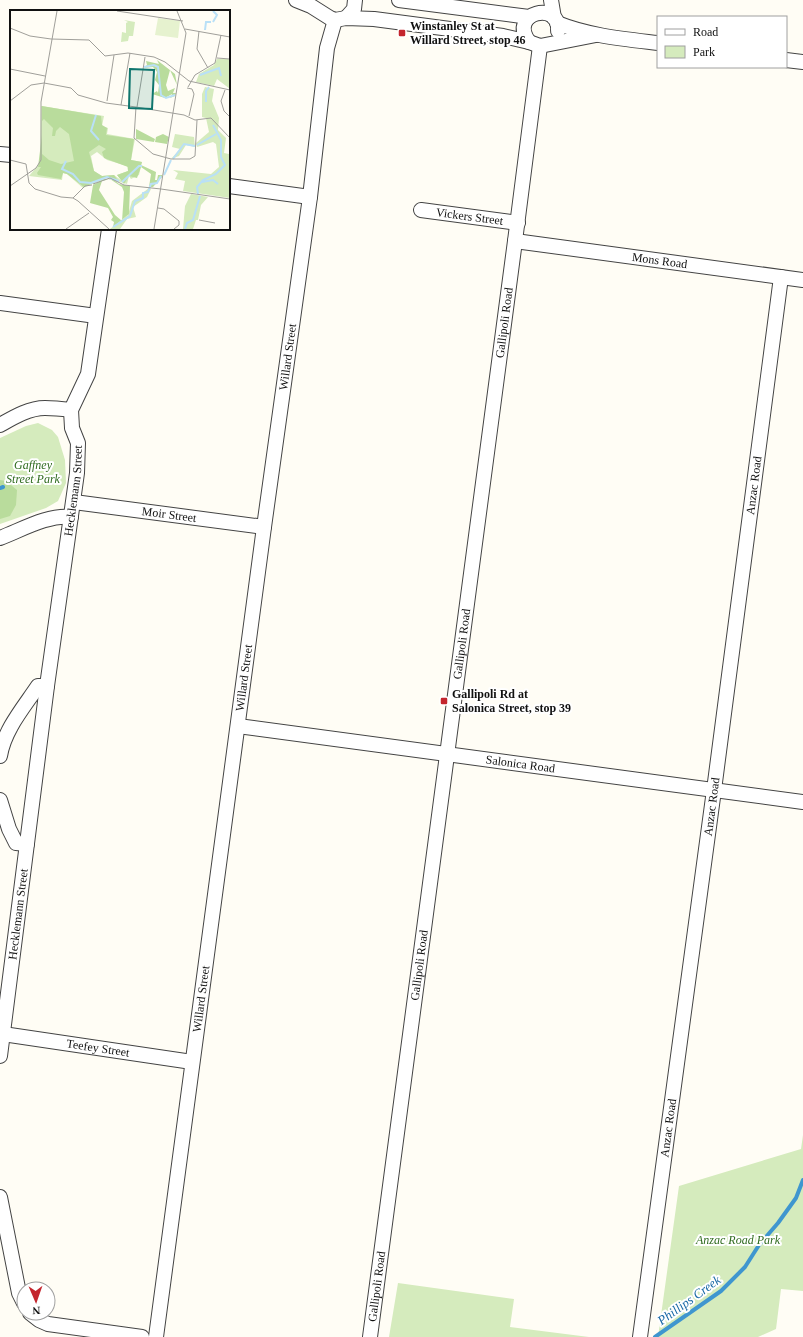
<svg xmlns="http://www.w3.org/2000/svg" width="803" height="1337" viewBox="0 0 803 1337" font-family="'Times New Roman',serif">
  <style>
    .green { fill: #d5ebbd }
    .forest { fill: #b9dc9c }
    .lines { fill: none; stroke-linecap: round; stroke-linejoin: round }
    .stream { stroke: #3f96cf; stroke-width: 4 }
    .minor-casing { stroke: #444; stroke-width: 16 }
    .minor { stroke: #fff; stroke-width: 14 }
    .poi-dot { fill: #c4262e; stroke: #fff; stroke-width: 1.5 }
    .labels { text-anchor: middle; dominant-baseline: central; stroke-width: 4; stroke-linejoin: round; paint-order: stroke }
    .poi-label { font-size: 12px; font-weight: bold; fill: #111; stroke: #fff; text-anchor: start }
    .street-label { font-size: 12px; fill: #111; stroke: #fff }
    .park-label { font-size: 12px; font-style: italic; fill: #2f6b1f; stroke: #fff }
    .water-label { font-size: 13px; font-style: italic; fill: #1768a6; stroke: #fff }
    .inset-river { fill: none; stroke: #b9e0f7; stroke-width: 2 }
    .inset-road { fill: none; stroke: #a09f9a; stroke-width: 1 }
    .view { fill: #0f766e; fill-opacity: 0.15; stroke: #0f766e; stroke-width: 2 }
    .inset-edge { fill: none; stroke: #111; stroke-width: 2 }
  </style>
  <rect width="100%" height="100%" fill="#fffdf5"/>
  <g class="green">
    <polygon points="38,423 52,430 58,437 65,460 66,483 58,501 46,508 0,524 0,438 26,426"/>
    <polygon points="803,1135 803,1291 781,1289 776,1329 758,1337 658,1337 679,1186 801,1149"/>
    <polygon points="398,1283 514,1299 510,1327 589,1337 389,1337"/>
  </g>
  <polygon class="forest" points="0,480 6,481 17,490 16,505 10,516 0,519"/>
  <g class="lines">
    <g class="stream">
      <polyline points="0,488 3,487"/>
      <polyline points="655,1337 721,1291 745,1267 759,1245 778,1223 796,1198 803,1180"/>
    </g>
    <g class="minor-casing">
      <g id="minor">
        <polyline points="296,0 311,6 330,18 335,20 346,18 374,19 503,36 529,42 540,46 596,35"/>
        <polyline points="399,0 529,17"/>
        <polyline points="551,0 554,18"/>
        <polyline points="346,18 354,9 355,0"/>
        <path d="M557,23C589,36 624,39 658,43"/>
        <path d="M529,42C507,12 561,0 558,31"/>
        <polyline points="786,60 803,62"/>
        <polyline points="0,154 11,155"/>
        <polyline points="229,186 310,197"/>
        <path id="s1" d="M421,210L518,223"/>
        <path id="s2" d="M515,241L803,280"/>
        <polyline points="0,303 96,316"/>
        <path d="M0,425C14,417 29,408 45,408C54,408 63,409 71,410"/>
        <path id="s3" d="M74,502L264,527"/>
        <path d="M0,538C21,530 49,514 71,517"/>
        <path id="s4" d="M238,726L803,802"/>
        <path d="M0,756C4,730 24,707 38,686H47"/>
        <polyline points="0,800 9,829 16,843 27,844"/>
        <path id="s5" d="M3,1034L192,1062"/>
        <path id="s6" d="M0,1056L47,686L77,473L78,443L72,428L71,410L88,374L109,229"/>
        <polyline points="0,1197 19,1293 24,1303"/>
        <polyline points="30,1313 39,1320 48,1324 142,1337"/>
        <path id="s7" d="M156,1337L264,527L310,197L327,48L335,20"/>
        <path id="s8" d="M370,1337L515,241L540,46"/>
        <path id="s9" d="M640,1337L714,790L781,277"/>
      </g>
    </g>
    <use href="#minor" class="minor"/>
  </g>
  <g class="poi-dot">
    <rect x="398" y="29" width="8" height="8" rx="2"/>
    <rect x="440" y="697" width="8" height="8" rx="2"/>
  </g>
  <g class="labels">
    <g class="poi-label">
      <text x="410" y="26">Winstanley St at<tspan x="410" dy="14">Willard Street, stop 46</tspan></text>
      <text x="452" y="694">Gallipoli Rd at<tspan x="452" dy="14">Salonica Street, stop 39</tspan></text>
    </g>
    <g class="street-label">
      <text stroke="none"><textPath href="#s1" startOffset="49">Vickers Street</textPath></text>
      <text stroke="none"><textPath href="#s2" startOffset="146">Mons Road</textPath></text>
      <text stroke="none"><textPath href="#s8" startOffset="1023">Gallipoli Road</textPath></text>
      <text stroke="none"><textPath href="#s7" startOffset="989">Willard Street</textPath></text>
      <text stroke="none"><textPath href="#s9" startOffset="859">Anzac Road</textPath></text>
      <text stroke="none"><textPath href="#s6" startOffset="570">Hecklemann Street</textPath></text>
      <text stroke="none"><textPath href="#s3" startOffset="96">Moir Street</textPath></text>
      <text stroke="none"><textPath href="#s8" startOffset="699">Gallipoli Road</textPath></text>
      <text stroke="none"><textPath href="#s7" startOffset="665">Willard Street</textPath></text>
      <text stroke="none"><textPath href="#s4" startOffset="285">Salonica Road</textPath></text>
      <text stroke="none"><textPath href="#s9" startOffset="535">Anzac Road</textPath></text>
      <text stroke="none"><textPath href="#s6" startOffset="143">Hecklemann Street</textPath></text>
      <text stroke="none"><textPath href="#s8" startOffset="375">Gallipoli Road</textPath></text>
      <text stroke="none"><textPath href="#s7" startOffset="341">Willard Street</textPath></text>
      <text stroke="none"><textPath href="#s5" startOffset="96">Teefey Street</textPath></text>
      <text stroke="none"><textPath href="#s9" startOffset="211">Anzac Road</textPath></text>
      <text stroke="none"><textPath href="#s8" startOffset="51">Gallipoli Road</textPath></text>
    </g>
    <g class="park-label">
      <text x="33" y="465">Gaffney<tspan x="33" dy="14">Street Park</tspan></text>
      <text x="738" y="1240">Anzac Road Park</text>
    </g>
    <g class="water-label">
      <text transform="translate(689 1300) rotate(-36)">Phillips Creek</text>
    </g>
  </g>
  <g transform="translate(10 10)">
    <rect width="220" height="220" fill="#fffdf5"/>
    <path d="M114,10L125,12L123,26H119L118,31L111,32L112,22L116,23V13L118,12ZM207,49H220V79L207,69L204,76L186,72L189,64L204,55ZM195,77L204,79L202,91L209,108L208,120L216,128L214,143L219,144L220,188L173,181L175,171L165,169L168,163L163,160L201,164L209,157L206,134L203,132L187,137L186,133L199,122L196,108L192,107V84ZM31,96L94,106L92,116L98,118L97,124L125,129L121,150L132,152L129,165L121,169L119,166L117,174L97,168L73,178L57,164L53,163L52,170L19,166L30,153ZM87,142L97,150L117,156L118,161L107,165L112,171L104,165L92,166L84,161L81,146ZM165,124L184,127L185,137L176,135L169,146L161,149L170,139L162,137ZM139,178L141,179L137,187L123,197L126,207L117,209L110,219H100L118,205L122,191ZM181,184L198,187L191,195L188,210H186L183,219H173L175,196Z" fill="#d5ebbd" fill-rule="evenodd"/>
    <path d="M147,50L165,64L167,75L160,60L156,75L158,81L165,78L163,83H166L165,86L160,88L162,84L155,88L142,84L147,81L148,83L149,75L145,70L147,62L143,57L134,58L137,55L136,51L149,54ZM32,96L91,106L92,115L97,118L96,125L124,129L121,150L132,152L131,155L146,162L145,170H147L148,165H152V167L143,177H139L141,164L131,157L127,168L119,166L114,174L107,165L118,161V157L94,148L92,142L96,139L89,135L79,142L84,161L92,166L104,165L109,172L103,168H94L74,177L57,164L53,163L51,169L28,165L27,163L31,157H28L32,125V144L39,150L51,154L64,151L59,124L50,117L46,121L45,126H42L43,118L34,109L32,111ZM126,119L145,129L144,132L126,129ZM153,124L159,127L157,134L145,132L146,127ZM94,169L104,170L109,174L120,176L119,204L103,217L104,212L101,210L103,207L98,198L80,193L83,175ZM100,169L112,177L114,182L112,211L105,205L89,180L92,171Z" fill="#b9dc9c" fill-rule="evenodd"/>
    <path d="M148,8L170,11L168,28L145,25Z" fill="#e6f2cf"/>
    <path class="inset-river" d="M203,12L207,5L203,1M195,20L196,12H201M134,57L144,55L148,57L151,85L156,88L165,85M190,65L209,58L211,66M196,92V81L199,77M86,105L81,121L89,130M187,135L206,124M163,149L174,134L185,136M56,151L52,159L63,164L70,172L81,173L97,167L109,171M154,165L161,150M112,172L129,156H132M192,172L203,170L208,174M188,184L187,177L193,170L206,164L215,155L211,147V130L203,115M103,217L120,206L125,191L133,188V183L138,182L141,174L147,173L151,166M175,219L177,213L183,210L190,186"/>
    <path class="inset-road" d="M107,1L173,11M0,18L20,26L41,29L79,30L95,46L118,43L144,47L155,52L179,71L220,80M175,19L220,27M189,21L187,39L198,58M207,48L220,49M0,59L35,66M34,73L61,78L68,85L96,93L126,97L124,128L143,144L161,149H180L185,146L187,110M178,77L185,65L205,53L211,25M177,78L182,79L184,84L179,106M215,80L211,91L214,101L220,107M0,91L21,75L34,73M97,91L104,45M111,95L120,43M126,97L174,105L185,110L201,108L220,128M127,97L135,47M0,150L16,154L19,173L25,179L51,187L63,188L68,191M83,174L100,168L114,175L151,179M0,176L26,158L31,150V92L47,1M151,179L220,189M63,188L75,176L82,175M68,191L99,219M148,198L154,199L169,211V215L164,219M189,210L205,213M56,219L79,203M144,219L176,23L167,1"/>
    <path class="view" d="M120,59L144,60L142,99L119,98Z"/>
    <rect width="220" height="220" class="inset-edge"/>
  </g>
  <rect x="657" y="16" width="130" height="52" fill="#ffffff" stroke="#a0a0a0"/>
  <rect x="665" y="29" width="20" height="6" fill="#ffffff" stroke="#a0a0a0"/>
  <text x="693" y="36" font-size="12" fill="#111111">Road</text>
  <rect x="665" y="46" width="20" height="12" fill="#d5ebbd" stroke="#a0a0a0"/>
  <text x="693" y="56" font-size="12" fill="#111111">Park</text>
  <g transform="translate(36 1301) rotate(178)"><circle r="19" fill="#ffffff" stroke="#a0a0a0"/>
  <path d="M0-3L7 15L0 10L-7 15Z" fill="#c4262e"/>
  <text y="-6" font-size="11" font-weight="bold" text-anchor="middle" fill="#111111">N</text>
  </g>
</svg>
